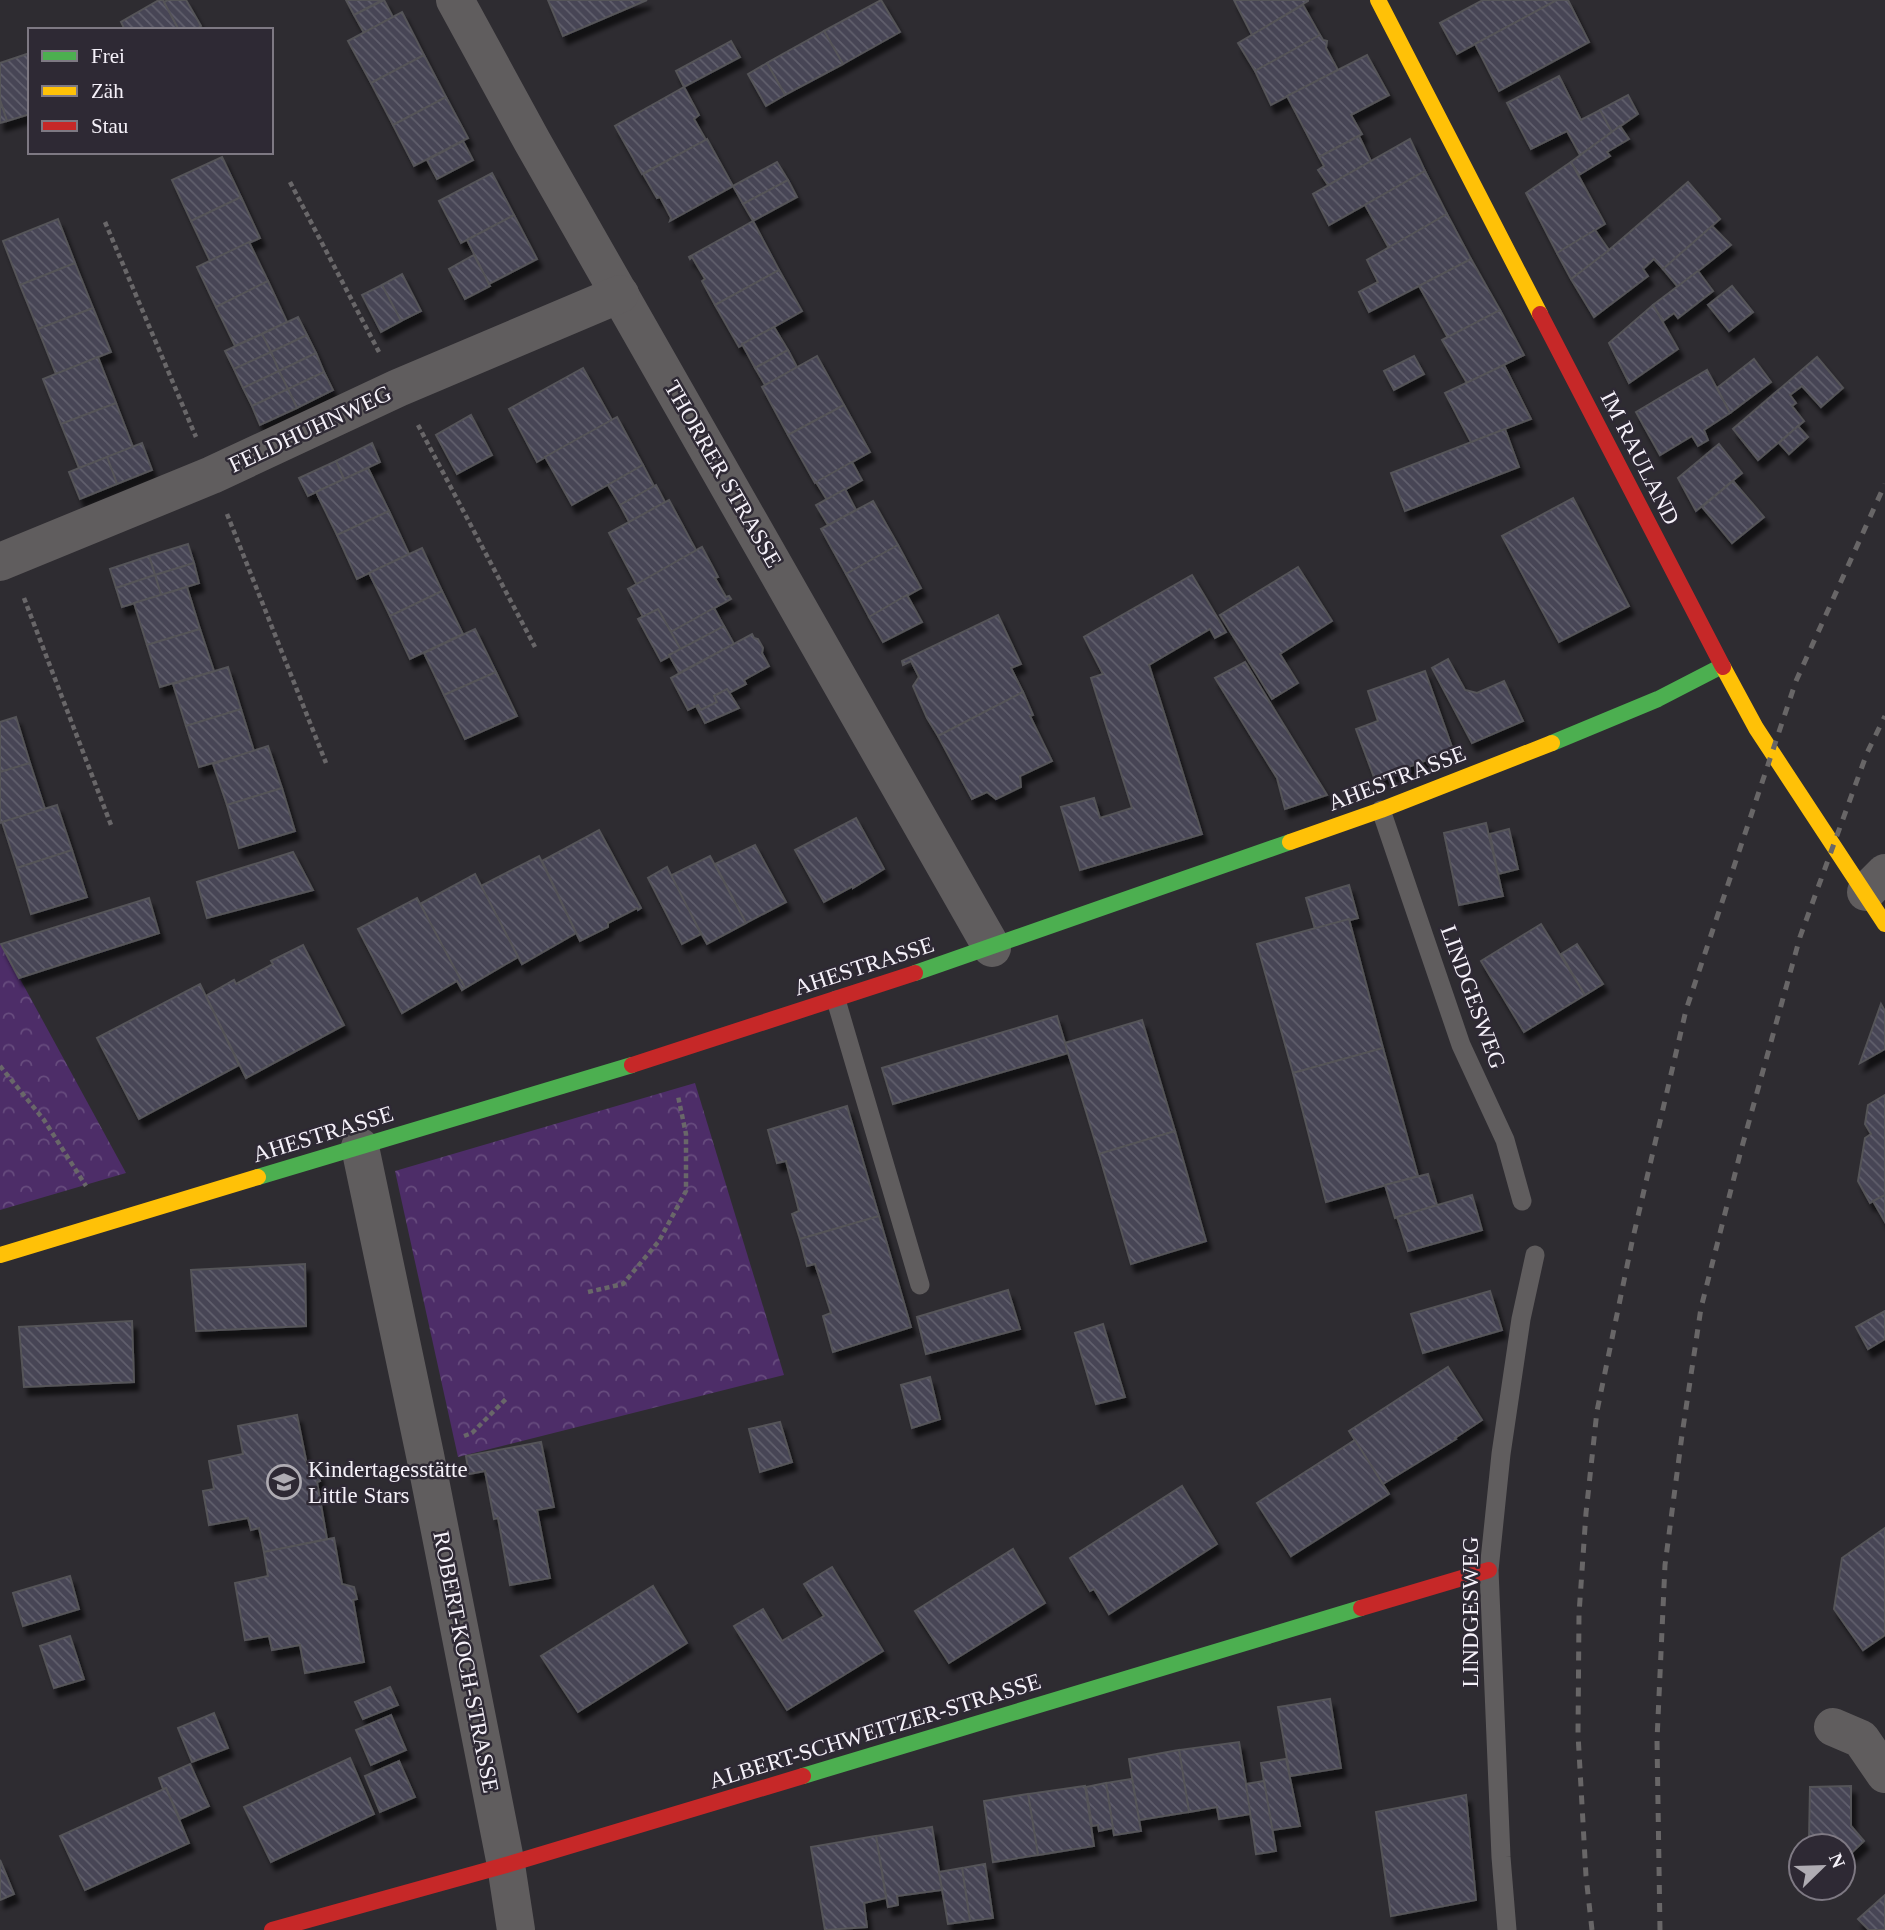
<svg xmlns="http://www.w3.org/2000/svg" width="1885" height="1930" viewBox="0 0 1885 1930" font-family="'Times New Roman',serif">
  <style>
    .park { fill: url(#park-crowns) }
    .building { fill: url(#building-back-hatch); stroke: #555459; stroke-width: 2; filter: url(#shadow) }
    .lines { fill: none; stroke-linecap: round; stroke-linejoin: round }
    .path { stroke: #696769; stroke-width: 4.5; stroke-dasharray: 5 3.5; stroke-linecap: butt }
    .lane { stroke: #605d5e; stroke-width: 19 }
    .street { stroke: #605d5e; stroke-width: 38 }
    .fast { stroke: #4caf50; stroke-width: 16 }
    .slow { stroke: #ffc107; stroke-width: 16 }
    .jam { stroke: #c62828; stroke-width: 16 }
    .rail { stroke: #686667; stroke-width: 5; stroke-dasharray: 9 9; stroke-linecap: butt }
    .labels { text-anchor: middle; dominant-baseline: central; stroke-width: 5; stroke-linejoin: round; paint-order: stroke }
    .street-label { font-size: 23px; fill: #f5f1f9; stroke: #2e2934 }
    .poi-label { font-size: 23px; fill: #f5f1f9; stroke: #2e2934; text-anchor: start }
  </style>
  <defs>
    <pattern id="park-crowns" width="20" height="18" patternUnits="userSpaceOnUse" patternTransform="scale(1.75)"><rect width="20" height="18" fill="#4d2d68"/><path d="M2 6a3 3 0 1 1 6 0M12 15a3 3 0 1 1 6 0" fill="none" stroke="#674c7e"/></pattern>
    <pattern id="building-back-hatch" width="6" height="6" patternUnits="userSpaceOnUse" patternTransform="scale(1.75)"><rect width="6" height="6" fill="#464454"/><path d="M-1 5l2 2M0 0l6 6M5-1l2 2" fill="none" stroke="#615f6d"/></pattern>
    <filter id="shadow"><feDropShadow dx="4.5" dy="8" stdDeviation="2" flood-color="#0009"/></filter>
  </defs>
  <rect width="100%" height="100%" fill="#2e2c31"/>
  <g class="park">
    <polygon points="1,944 126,1173 0,1210 0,945"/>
    <polygon points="695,1083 784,1375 458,1457 395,1171"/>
  </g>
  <g class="building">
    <polygon points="159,0 163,0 179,30 125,30 121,22"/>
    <polygon points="168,0 186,0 201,26 195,30 179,30 164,2"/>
    <polygon points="346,0 382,0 354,15"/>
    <polygon points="384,0 393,17 364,33 354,15"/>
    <polygon points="548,0 647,0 563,36"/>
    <polygon points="881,0 900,32 843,64 824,31"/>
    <polygon points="1234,0 1308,0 1308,1 1252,35"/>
    <polygon points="1483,0 1557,0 1457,54 1440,23"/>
    <polygon points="1557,0 1568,0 1589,42 1499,91 1475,44"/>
    <polygon points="1303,5 1320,35 1255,71 1238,43"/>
    <polygon points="402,12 424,55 371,83 348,41"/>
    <polygon points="824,31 843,64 785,95 767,63"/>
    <polygon points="1320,35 1323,40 1327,41 1326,48 1338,70 1271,105 1255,71"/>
    <polygon points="731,41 740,57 684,87 676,71"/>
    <polygon points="30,53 30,114 7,121 0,100 0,63"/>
    <polygon points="424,55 446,97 393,125 371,83"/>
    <polygon points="1367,55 1389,95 1351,115 1362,134 1319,157 1287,96"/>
    <polygon points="767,63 785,95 766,106 748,74"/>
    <polygon points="1559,76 1581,120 1600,110 1612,132 1580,155 1567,131 1531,149 1507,103"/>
    <polygon points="684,87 699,115 694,119 706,140 642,174 615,126"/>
    <polygon points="1628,95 1638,114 1612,132 1600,110"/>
    <polygon points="446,97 468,138 414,166 393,125"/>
    <polygon points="0,100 7,121 0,123"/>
    <polygon points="1620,126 1629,139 1607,152 1610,156 1579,175 1571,162"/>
    <polygon points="1359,136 1371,161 1328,185 1318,170 1324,166 1319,157"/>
    <polygon points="707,139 733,186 670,221 671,218 660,197 657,198 643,174"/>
    <polygon points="1410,139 1425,171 1329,225 1313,194"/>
    <polygon points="463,141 473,160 437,179 427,160"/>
    <polygon points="222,157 241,197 191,221 172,180"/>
    <polygon points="777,162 788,180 743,204 733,186"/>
    <polygon points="1571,162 1605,224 1557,253 1526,193"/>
    <polygon points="1425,171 1447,214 1389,248 1365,205"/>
    <polygon points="492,173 514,215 461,243 439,201"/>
    <polygon points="788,180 797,197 753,221 743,204"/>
    <polygon points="1688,182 1720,219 1663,269 1654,259 1643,269 1648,276 1594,317 1571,279 1609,250"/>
    <polygon points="241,197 260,238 210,261 191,221"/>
    <polygon points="1447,214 1471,259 1369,312 1359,292 1378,282 1367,260"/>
    <polygon points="514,215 537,259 489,284 467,240"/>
    <polygon points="58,219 75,263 20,285 3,241"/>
    <polygon points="753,221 779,270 715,305 702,281 705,279 692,257 690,259 689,257"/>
    <polygon points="1712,226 1731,245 1678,287 1663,269"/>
    <polygon points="1595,230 1609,250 1571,279 1557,253"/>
    <polygon points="249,242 268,281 216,307 197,267"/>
    <polygon points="474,255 490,286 465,299 449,269"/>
    <polygon points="1471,259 1500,310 1448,338 1419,286"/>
    <polygon points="75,263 93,308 38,329 20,285"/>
    <polygon points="779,270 802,311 739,347 715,305"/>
    <polygon points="1698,271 1713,291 1678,318 1674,313 1663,321 1653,305"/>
    <polygon points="402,274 421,311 401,321 382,285"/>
    <polygon points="268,281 287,322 235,346 216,307"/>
    <polygon points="382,285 401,321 381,332 362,295"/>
    <polygon points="1732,286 1753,312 1729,331 1708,305"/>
    <polygon points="1653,305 1678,349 1629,383 1609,343"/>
    <polygon points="93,308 111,352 56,374 38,329"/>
    <polygon points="1500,310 1524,355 1467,383 1442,340"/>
    <polygon points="298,317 307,335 271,352 262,334"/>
    <polygon points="774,327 788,350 755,368 742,344"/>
    <polygon points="262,334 271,352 234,369 225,351"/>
    <polygon points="307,335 316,353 279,371 271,352"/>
    <polygon points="788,350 797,367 765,385 755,368"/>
    <polygon points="271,352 279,371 243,388 234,369"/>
    <polygon points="316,353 324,372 288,389 279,371"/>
    <polygon points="817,356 844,405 788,435 762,387"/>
    <polygon points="1414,356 1424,374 1394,390 1384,371"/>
    <polygon points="98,357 116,403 61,424 43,379"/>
    <polygon points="1817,357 1843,388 1821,407 1802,386 1790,395 1796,403 1792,406 1804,421 1758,460 1733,429"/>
    <polygon points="1754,359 1771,382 1730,413 1717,388"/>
    <polygon points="1504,365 1531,419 1471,442 1445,393"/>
    <polygon points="583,368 612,420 537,462 509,409"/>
    <polygon points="1707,370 1730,413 1704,430 1708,440 1698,446 1692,436 1660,455 1636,412"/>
    <polygon points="279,371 288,389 252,406 243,388"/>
    <polygon points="324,372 333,390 297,408 288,389"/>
    <polygon points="288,389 297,408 260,425 252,406"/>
    <polygon points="116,403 133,447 79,468 61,424"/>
    <polygon points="844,405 870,452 815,483 788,435"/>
    <polygon points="471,415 492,455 457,474 436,435"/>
    <polygon points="617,417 643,465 572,505 545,457"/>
    <polygon points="1798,426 1808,437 1789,454 1779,443"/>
    <polygon points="1505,429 1519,467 1405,511 1391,473"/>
    <polygon points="142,443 152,470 117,484 107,457"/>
    <polygon points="372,443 380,462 344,479 336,461"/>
    <polygon points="1719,444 1742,473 1696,511 1678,478"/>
    <polygon points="107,457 117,484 80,499 69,472"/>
    <polygon points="336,461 344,479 308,496 299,478"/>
    <polygon points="852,462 862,480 827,500 816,482"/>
    <polygon points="643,465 654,486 620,505 608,485"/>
    <polygon points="368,468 389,511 337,535 316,492"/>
    <polygon points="1733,481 1764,517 1732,543 1702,507"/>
    <polygon points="656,485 665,502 629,522 620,505"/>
    <polygon points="845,489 856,510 828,525 816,505"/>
    <polygon points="1573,498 1629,606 1559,642 1502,536"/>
    <polygon points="669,500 697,552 637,585 609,533"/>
    <polygon points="873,501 898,545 846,574 821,529"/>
    <polygon points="389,511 409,554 357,579 337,535"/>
    <polygon points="188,544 194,563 155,575 149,556"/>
    <polygon points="898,545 921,588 869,617 846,574"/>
    <polygon points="702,547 718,577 715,578 726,597 729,596 731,599 671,632 658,609 643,617 628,589"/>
    <polygon points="422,548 442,591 390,616 369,573"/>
    <polygon points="149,556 155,575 116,588 110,569"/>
    <polygon points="194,563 199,583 161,595 155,575"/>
    <polygon points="1298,567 1332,621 1280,654 1298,683 1272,699 1220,615"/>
    <polygon points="155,575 161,595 122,607 116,588"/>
    <polygon points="1192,575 1226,632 1215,638 1210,629 1149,665 1202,834 1080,870 1061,807 1094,798 1100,818 1132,808 1091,678 1103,674 1084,637"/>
    <polygon points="187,587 200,629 147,645 134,603"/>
    <polygon points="442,591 463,634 410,659 390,616"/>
    <polygon points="907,595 922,622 883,642 869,617"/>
    <polygon points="714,608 724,626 681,650 671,632"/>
    <polygon points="658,609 681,650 661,661 638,619"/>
    <polygon points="998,615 1021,664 1011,668 1023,692 938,736 927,718 913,686 919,677 911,661 903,665 902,661"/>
    <polygon points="724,626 734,644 679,673 669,655"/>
    <polygon points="200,629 214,671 160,687 147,645"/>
    <polygon points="475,629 496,672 444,695 424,653"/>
    <polygon points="752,634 754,638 758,639 763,648 762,653 769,666 744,680 746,684 729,693 727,689 714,696 717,702 701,710 698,705 688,710 671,678"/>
    <polygon points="1448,659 1465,690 1477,693 1504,681 1523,721 1472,743 1432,668"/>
    <polygon points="1245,662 1327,795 1285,809 1277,778 1215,678"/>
    <polygon points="228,667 241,709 186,726 173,684"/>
    <polygon points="1425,671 1453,750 1375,780 1356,729 1378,721 1368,691"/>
    <polygon points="496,672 517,716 465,739 444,695"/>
    <polygon points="727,689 739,708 705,723 696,706 698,705 701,710 717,702 714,696"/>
    <polygon points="1023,692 1033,715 1030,716 1052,761 1020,776 1021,787 996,799 987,792 972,799 938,736"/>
    <polygon points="241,709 254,751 199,767 186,726"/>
    <polygon points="16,717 30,763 0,772 0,722"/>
    <polygon points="268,746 282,788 227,805 213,764"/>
    <polygon points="30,763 45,809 0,823 0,772"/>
    <polygon points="282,788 295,831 239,848 227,805"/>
    <polygon points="57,805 72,850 17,868 2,822"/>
    <polygon points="856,818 884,869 853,888 853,886 824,902 795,850"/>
    <polygon points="1486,823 1503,896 1459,905 1444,833"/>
    <polygon points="1509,829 1518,869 1498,874 1490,834"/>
    <polygon points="599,830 641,908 638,910 637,908 608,923 608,927 580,941 542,861"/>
    <polygon points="755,845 786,902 746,923 715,864"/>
    <polygon points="72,850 87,897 31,914 17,868"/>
    <polygon points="293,852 313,890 207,918 197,882"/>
    <polygon points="539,856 576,933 522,964 481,886"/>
    <polygon points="710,856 746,923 707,944 670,876"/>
    <polygon points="667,867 701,934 682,944 648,878"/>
    <polygon points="475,874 518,957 465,988 420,904"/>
    <polygon points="1349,885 1358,918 1315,929 1306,898"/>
    <polygon points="149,898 159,933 19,978 1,944"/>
    <polygon points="417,898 465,988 462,990 457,981 402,1013 358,929"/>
    <polygon points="1349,919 1383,1048 1293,1073 1257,944"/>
    <polygon points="1541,924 1585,995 1524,1032 1481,961"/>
    <polygon points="1577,944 1603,984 1585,995 1561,954"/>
    <polygon points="303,945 344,1025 246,1078 206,996 234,980 236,984 273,964 271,961"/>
    <polygon points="200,984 239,1065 139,1119 97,1038"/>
    <polygon points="1881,1004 1885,1011 1885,1049 1860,1063"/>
    <polygon points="1057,1016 1068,1053 893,1104 882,1068"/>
    <polygon points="1142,1020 1175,1131 1099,1154 1065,1043"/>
    <polygon points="1383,1048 1418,1176 1326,1202 1293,1073"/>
    <polygon points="1885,1095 1885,1195 1870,1203 1858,1181 1865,1138 1871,1134 1865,1124 1868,1105"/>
    <polygon points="847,1106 879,1216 800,1239 792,1214 799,1211 786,1161 777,1163 768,1130"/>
    <polygon points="1175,1131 1206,1241 1131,1264 1099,1154"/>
    <polygon points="1428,1174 1437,1205 1395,1218 1385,1185"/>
    <polygon points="1472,1195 1482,1230 1408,1251 1397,1217"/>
    <polygon points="1885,1195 1885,1222 1873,1201"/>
    <polygon points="879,1216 911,1327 833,1352 823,1316 831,1313 815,1264 807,1266 800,1239"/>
    <polygon points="305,1264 306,1326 196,1331 191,1270"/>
    <polygon points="1008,1290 1020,1329 926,1354 917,1317"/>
    <polygon points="1490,1291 1502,1330 1423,1353 1411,1314"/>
    <polygon points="1885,1311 1885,1339 1868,1349 1856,1327"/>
    <polygon points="132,1321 134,1382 24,1387 19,1327"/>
    <polygon points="1103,1324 1125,1397 1096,1404 1075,1333"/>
    <polygon points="1448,1367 1482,1420 1455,1438 1456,1439 1383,1484 1349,1431"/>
    <polygon points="930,1377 940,1419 912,1428 901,1385"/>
    <polygon points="297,1415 307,1465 317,1469 320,1481 317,1482 327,1539 264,1552 259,1528 251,1530 248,1518 209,1525 203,1491 214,1489 209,1461 243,1454 238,1426"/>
    <polygon points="780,1422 792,1462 760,1472 749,1429"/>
    <polygon points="1355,1440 1389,1494 1291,1556 1257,1503"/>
    <polygon points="541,1442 554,1507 537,1510 550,1578 510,1585 498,1518 494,1519 485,1471 469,1474 466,1456"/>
    <polygon points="1182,1486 1217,1544 1109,1614 1094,1589 1090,1591 1070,1558"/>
    <polygon points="1885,1528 1885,1635 1863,1650 1834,1609 1842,1558"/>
    <polygon points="334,1538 342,1584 354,1587 357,1599 353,1600 364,1662 305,1673 300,1645 272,1650 269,1636 245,1640 235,1583 268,1576 264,1552"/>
    <polygon points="1013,1549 1045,1603 949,1663 915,1611"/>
    <polygon points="832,1567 883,1651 787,1710 734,1626 763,1609 782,1641 824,1616 804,1584"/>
    <polygon points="70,1576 79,1609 23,1626 13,1593"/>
    <polygon points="653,1586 687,1643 578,1712 541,1656"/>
    <polygon points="70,1636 84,1679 54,1688 40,1646"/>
    <polygon points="390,1687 398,1705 363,1719 355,1702"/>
    <polygon points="1330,1699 1341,1768 1290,1776 1278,1707"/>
    <polygon points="214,1713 228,1748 192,1762 178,1728"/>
    <polygon points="391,1715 406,1750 371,1765 356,1730"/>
    <polygon points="1239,1742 1251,1814 1219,1819 1217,1807 1189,1812 1179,1750"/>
    <polygon points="1179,1750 1189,1812 1139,1820 1129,1759"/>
    <polygon points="350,1758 374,1814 271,1862 244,1807"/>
    <polygon points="1286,1759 1300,1826 1272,1830 1261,1763"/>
    <polygon points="399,1761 415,1797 380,1812 365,1776"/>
    <polygon points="190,1764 209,1806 180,1819 166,1788 163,1789 159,1778"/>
    <polygon points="1132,1779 1141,1831 1114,1835 1106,1783"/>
    <polygon points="1264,1781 1276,1851 1256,1854 1246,1784"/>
    <polygon points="1106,1783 1113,1828 1099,1831 1098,1825 1092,1826 1086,1787"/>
    <polygon points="1085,1786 1094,1846 1038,1855 1028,1794"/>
    <polygon points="1851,1786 1851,1826 1864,1841 1843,1861 1843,1846 1812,1846 1809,1842 1810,1787"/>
    <polygon points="166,1788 189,1843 85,1890 60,1836"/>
    <polygon points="1028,1794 1038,1855 993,1862 984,1801"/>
    <polygon points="1466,1795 1476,1900 1391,1916 1376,1812"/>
    <polygon points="932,1827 942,1890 897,1896 898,1905 888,1907 876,1836"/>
    <polygon points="876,1836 886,1898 864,1903 867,1927 825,1930 811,1847"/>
    <polygon points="0,1860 14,1894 0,1900"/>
    <polygon points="985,1864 993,1918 970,1921 962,1868"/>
    <polygon points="962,1868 970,1921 948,1924 939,1872"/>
    <polygon points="1885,1895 1885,1930 1869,1930 1858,1919"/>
  </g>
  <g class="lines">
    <g class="path">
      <polyline points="290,182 379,352"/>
      <polyline points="105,222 196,437"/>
      <polyline points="418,425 535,647"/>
      <polyline points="227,514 326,763"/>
      <polyline points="24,598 111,825"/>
      <polyline points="0,1066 44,1120 86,1186"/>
      <polyline points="588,1292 623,1284 659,1241 686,1191 686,1134 678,1096"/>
      <polyline points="464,1436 472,1433 506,1399"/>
    </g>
    <g class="lane">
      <polyline points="1381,810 1461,1045 1505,1140 1522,1201"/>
      <polyline points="836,1000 920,1285"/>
      <polyline points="1507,1930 1501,1857 1489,1570 1501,1454 1521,1319 1535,1255"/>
    </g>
    <g class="street">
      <polyline points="455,0 532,141 992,948"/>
      <polyline points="0,562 212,475 398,388 620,294"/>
      <polyline points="1866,892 1885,873"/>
      <polyline points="360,1147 425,1455 506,1865 516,1930"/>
      <polyline points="1833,1727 1861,1739 1885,1774"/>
    </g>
    <g class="fast">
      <polyline points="1552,743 1658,699 1722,666"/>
      <polyline points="915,973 1290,842"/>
      <polyline points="258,1177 632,1065"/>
      <polyline points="803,1776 1361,1608"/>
    </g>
    <g class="slow">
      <polyline points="1378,0 1540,314"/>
      <polyline points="1723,667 1756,728 1885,924"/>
      <polyline points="1290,842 1381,810 1552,743"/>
      <polyline points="0,1255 258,1177"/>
    </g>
    <g class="jam">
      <polyline points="1540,314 1723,667"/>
      <polyline points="632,1065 915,973"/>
      <polyline points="1361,1608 1489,1570"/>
      <polyline points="272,1930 506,1865 803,1776"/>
    </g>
    <g class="rail">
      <polyline points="1592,1930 1586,1876 1578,1734 1579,1614 1586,1513 1597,1411 1632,1242 1686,1010 1796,681 1885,484"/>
      <polyline points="1660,1930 1657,1740 1665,1565 1682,1435 1701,1308 1740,1154 1800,937 1867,753 1885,716"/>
    </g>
  </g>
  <defs>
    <g id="school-ring" transform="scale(1.75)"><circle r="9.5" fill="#2e2934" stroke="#afacb3" stroke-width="1.5"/><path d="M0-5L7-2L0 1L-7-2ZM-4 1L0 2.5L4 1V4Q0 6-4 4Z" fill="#afacb3"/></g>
  </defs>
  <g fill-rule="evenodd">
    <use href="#school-ring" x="284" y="1482"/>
  </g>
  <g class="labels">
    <g class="street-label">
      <text transform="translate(310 429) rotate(-25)">FELDHUHNWEG</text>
      <text transform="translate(1640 458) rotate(63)">IM RAULAND</text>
      <text transform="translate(723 474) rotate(60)">THORRER STRASSE</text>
      <text transform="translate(1397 778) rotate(-21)">AHESTRASSE</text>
      <text transform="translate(864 966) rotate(-18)">AHESTRASSE</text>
      <text transform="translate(1473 997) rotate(70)">LINDGESWEG</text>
      <text transform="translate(323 1134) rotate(-17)">AHESTRASSE</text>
      <text transform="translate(1470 1612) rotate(-90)">LINDGESWEG</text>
      <text transform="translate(466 1662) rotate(79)">ROBERT-KOCH-STRASSE</text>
      <text transform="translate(875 1731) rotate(-17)">ALBERT-SCHWEITZER-STRASSE</text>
    </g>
    <g class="poi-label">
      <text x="308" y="1469">Kindertagesstätte<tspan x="308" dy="26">Little Stars</tspan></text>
    </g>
  </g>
  <rect x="28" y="28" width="245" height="126" fill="#2e2934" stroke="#7e7983" stroke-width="2"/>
  <rect x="42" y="51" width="35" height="10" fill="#4caf50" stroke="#7e7983" stroke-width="2"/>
  <text x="91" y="63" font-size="21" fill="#f5f1f9">Frei</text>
  <rect x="42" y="86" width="35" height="10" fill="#ffc107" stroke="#7e7983" stroke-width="2"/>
  <text x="91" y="98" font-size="21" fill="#f5f1f9">Zäh</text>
  <rect x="42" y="121" width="35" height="10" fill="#c62828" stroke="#7e7983" stroke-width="2"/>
  <text x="91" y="133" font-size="21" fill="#f5f1f9">Stau</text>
  <g transform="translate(1822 1867) rotate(67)"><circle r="33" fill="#2e2934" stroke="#7e7983" stroke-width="2"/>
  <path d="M0-5L12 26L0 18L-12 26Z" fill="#afacb3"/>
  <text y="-10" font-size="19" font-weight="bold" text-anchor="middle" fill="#f5f1f9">N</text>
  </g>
</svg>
